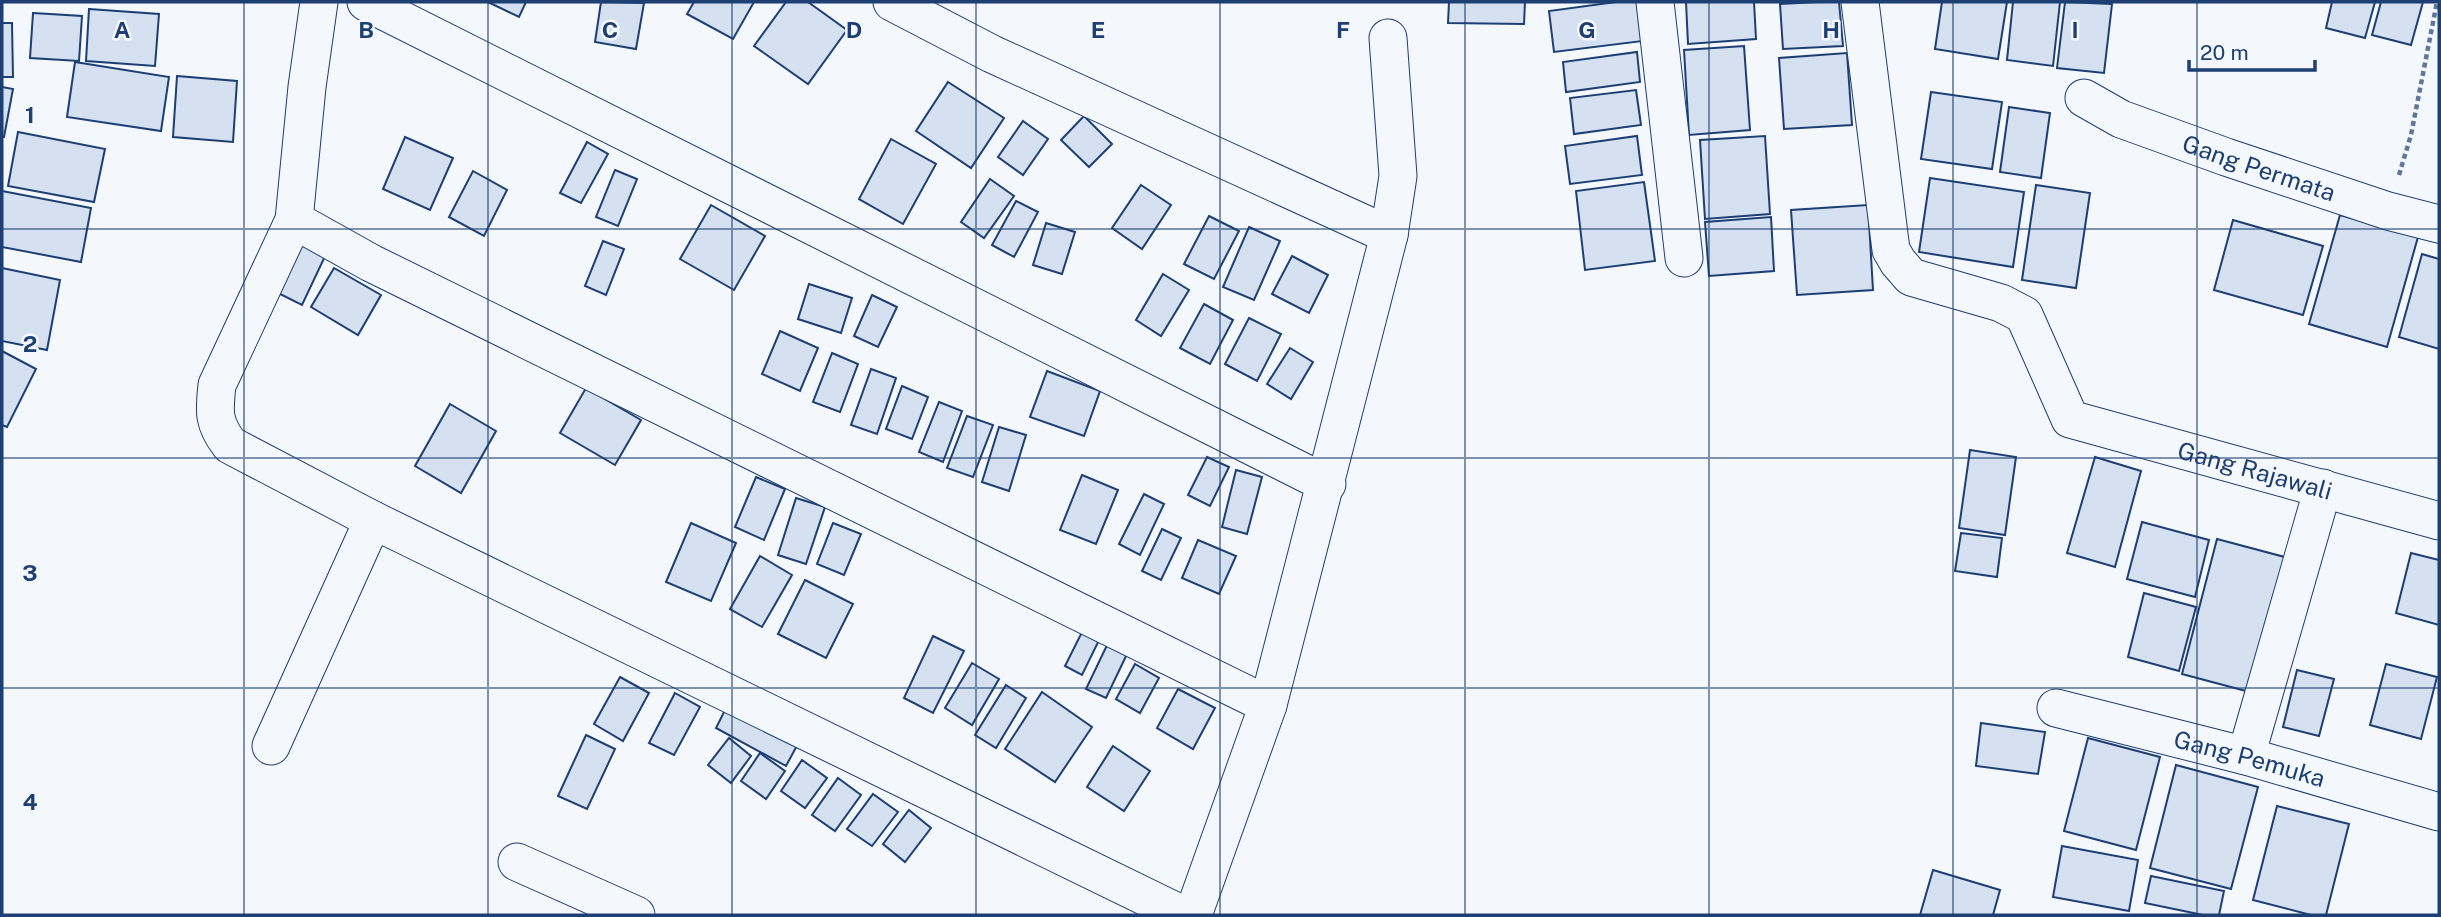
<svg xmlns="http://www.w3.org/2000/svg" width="2441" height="917" viewBox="0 0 2441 917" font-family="'Public Sans',sans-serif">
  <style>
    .building { fill: #d5e0f0; stroke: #1d3f73; stroke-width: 2 }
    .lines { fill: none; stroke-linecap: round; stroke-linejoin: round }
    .street-casing { stroke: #1d3f73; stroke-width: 39 }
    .path { stroke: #5e769c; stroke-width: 4.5; stroke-dasharray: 5 3.5; stroke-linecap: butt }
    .street { stroke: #f4f7fb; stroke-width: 37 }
    .grid { fill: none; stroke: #1d3f73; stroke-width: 2; stroke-opacity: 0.55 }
    .labels { text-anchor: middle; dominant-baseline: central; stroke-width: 5; stroke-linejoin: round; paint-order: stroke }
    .street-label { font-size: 24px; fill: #1d3f73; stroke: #f4f7fb }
    .grid-label { font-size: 23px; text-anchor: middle; font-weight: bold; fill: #1d3f73; stroke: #f4f7fb; stroke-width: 5; stroke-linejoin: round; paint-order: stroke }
  </style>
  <rect width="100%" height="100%" fill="#f4f7fb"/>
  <g class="building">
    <polygon points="488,2 526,2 519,17"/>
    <polygon points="601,2 644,3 636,49 595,42"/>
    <polygon points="694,2 754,2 733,39 687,14"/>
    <polygon points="786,2 808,2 847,30 808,84 754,46"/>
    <polygon points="1449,2 1525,2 1524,24 1448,23"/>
    <polygon points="1616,2 1638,2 1643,41 1554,52 1549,11"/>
    <polygon points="1686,2 1754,2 1756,39 1688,44"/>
    <polygon points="1818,2 1839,2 1843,46 1783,49 1780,4"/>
    <polygon points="1939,2 2007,2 1998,59 1935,49 1942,2"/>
    <polygon points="2013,2 2060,2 2053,66 2007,60"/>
    <polygon points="2065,2 2112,4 2104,73 2057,68"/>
    <polygon points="2332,2 2375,2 2365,38 2326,28"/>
    <polygon points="2381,2 2423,2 2411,45 2372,35"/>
    <polygon points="89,9 159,14 155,66 86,61"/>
    <polygon points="33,13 82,16 79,61 30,58"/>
    <polygon points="2,23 12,23 13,77 2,77"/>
    <polygon points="1744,46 1750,130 1689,135 1684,50"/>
    <polygon points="1637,52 1640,82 1566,92 1563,62"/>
    <polygon points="1847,53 1852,125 1784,129 1779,58"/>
    <polygon points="75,62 169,77 161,131 67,117"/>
    <polygon points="177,76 237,81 233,142 173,137"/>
    <polygon points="948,82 1004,118 971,168 916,131"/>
    <polygon points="2,87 13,89 4,137 2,137"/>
    <polygon points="1636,90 1641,125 1574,134 1570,98"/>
    <polygon points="1931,92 2002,102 1992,169 1921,159"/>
    <polygon points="2009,107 2050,113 2041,178 2000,172"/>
    <polygon points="1084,116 1112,144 1089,167 1061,140"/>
    <polygon points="1023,121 1048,139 1023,175 998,157"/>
    <polygon points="18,132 105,149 94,202 8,186"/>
    <polygon points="1637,136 1642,175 1570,184 1565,146"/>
    <polygon points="1765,136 1770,214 1705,219 1700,140"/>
    <polygon points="405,137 453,158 430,210 383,189"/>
    <polygon points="891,139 936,164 903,224 859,199"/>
    <polygon points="587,142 608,154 581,203 560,193"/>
    <polygon points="615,170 637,179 618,226 596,217"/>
    <polygon points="473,171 507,190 484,236 449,217"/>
    <polygon points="1930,178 2024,192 2013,267 1919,252"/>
    <polygon points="990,179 1014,196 984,238 961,222"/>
    <polygon points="1644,182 1655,261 1585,270 1576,191"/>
    <polygon points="1141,185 1171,205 1142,249 1112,228"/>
    <polygon points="2036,185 2090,193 2076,288 2022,280"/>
    <polygon points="2,191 91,208 81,262 2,247"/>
    <polygon points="1016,201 1038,212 1014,257 992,245"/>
    <polygon points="711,205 765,236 734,290 680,259"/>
    <polygon points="1868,205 1873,290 1797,295 1791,210"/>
    <polygon points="2340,215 2418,237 2387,347 2309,324"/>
    <polygon points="1209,216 1239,231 1214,279 1184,264"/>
    <polygon points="1771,217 1774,271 1709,276 1705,222"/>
    <polygon points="2233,220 2323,246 2303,315 2214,290"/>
    <polygon points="1046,223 1075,232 1062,274 1033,265"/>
    <polygon points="1249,227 1280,241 1254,300 1223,287"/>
    <polygon points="302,240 327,252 302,305 278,293"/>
    <polygon points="603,241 624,249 606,295 585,286"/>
    <polygon points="2422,254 2439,259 2439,349 2399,337"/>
    <polygon points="1292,256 1328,275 1309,313 1272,294"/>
    <polygon points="2,268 60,280 47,350 2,341"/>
    <polygon points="334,268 381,295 358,335 311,307"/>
    <polygon points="1163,274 1189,290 1161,336 1136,320"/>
    <polygon points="809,284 852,298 841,333 798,319"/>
    <polygon points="872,295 897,307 878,347 854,336"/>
    <polygon points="1204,304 1233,320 1210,364 1180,348"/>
    <polygon points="1249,318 1281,334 1257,381 1225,364"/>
    <polygon points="780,331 818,348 800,391 762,374"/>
    <polygon points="1290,348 1313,362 1291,399 1267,384"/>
    <polygon points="2,351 36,369 7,427 2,425"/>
    <polygon points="832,353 858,364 840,412 813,402"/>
    <polygon points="871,369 896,378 877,434 851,425"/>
    <polygon points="1047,371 1100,391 1084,436 1030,417"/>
    <polygon points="902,386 928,397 912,439 886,429"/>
    <polygon points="586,388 641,420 615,465 560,433"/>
    <polygon points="939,402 962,411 943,462 919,452"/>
    <polygon points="450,404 496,431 461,493 415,466"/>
    <polygon points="967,416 993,425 973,477 947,468"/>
    <polygon points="999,427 1026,435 1009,491 982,482"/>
    <polygon points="1970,450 2016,457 2005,535 1959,528"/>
    <polygon points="1207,457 1229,467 1210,506 1188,495"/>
    <polygon points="2095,457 2141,471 2115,567 2067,553"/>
    <polygon points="1236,470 1262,477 1247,534 1222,527"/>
    <polygon points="1082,475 1118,490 1096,544 1060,530"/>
    <polygon points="756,477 785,489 764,540 735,527"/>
    <polygon points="1144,494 1164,504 1140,555 1119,544"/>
    <polygon points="796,498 825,507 806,564 778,555"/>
    <polygon points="2142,522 2209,540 2195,597 2127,579"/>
    <polygon points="691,523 736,543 711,601 666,582"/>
    <polygon points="833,523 861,534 844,575 817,564"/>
    <polygon points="1162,529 1181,538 1161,580 1142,571"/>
    <polygon points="1961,533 2002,538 1997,577 1955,571"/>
    <polygon points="2217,539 2296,560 2261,695 2182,674"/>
    <polygon points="1198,540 1236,556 1219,594 1182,578"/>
    <polygon points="2411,553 2439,560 2439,625 2396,613"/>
    <polygon points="760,556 792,575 762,627 730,609"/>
    <polygon points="805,580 853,604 826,658 778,634"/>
    <polygon points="2144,593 2196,607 2179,671 2128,657"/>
    <polygon points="1087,622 1104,630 1082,675 1065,666"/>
    <polygon points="933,636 964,651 933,713 904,698"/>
    <polygon points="1108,643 1128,652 1106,698 1086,689"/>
    <polygon points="972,663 999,679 972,725 945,708"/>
    <polygon points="1135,664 1159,678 1140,713 1116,699"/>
    <polygon points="2386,664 2437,677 2421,739 2370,725"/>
    <polygon points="2297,670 2334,679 2319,736 2283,727"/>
    <polygon points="620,677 649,693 623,741 594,724"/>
    <polygon points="1006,685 1026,698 996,748 975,735"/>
    <polygon points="1178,689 1215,708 1193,749 1157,728"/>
    <polygon points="1042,692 1092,727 1055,782 1005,749"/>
    <polygon points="675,693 700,707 674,755 649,743"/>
    <polygon points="729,702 800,740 786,766 716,728"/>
    <polygon points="1981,723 2045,732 2038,774 1976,766"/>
    <polygon points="586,735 615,749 587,809 558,796"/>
    <polygon points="729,738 751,756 731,783 708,765"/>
    <polygon points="2088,738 2160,757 2136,850 2064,831"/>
    <polygon points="1113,746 1150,771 1124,811 1087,787"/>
    <polygon points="760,753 785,771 766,799 741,781"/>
    <polygon points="802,760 827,778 805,808 781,791"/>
    <polygon points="2176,765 2258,787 2231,889 2150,868"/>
    <polygon points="838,778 861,795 835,831 812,815"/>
    <polygon points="873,794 898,812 872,846 847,829"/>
    <polygon points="2277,806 2349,824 2326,915 2311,915 2253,900"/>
    <polygon points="909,810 931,828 905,862 883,844"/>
    <polygon points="2062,846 2138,860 2129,911 2053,897"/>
    <polygon points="1933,870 2000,890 1993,915 1920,915"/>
    <polygon points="2151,876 2224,891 2219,915 2203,915 2145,903"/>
  </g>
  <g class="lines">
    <g class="street-casing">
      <g id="street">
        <path d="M319,2L307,87L294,220L217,385C214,412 213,423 230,445L373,520L1183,915"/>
        <polyline points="366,2 1327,484"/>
        <polyline points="892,2 992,54 1389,235"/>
        <polyline points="1655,2 1684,258"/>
        <path id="s1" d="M1860,2L1891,250L1898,262L1911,277L2001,303L2024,315L2070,419L2439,521"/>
        <path id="s2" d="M2084,98L2121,119L2226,157L2388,211L2439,224"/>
        <polyline points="294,220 371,263 1268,705"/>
        <path id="s3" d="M2056,708L2246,756L2439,812"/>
        <polyline points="271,746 373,520"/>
        <polyline points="2246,756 2323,488"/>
        <polyline points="517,862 636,915"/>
        <polyline points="1193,915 1268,705 1389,235 1398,176 1388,38"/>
      </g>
    </g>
    <polyline class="path" points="2399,175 2411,135 2437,2"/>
    <use href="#street" class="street"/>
  </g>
  <path class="grid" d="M244,2V915M488,2V915M732,2V915M976,2V915M1220,2V915M1465,2V915M1709,2V915M1953,2V915M2197,2V915M2,229H2439M2,458H2439M2,688H2439"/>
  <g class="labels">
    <g class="street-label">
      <text stroke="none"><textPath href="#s2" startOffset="189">Gang Permata</textPath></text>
      <text stroke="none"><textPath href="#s1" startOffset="709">Gang Rajawali</textPath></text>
      <text stroke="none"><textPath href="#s3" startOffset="200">Gang Pemuka</textPath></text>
    </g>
  </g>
  <g class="grid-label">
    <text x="122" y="38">A</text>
    <text x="366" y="38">B</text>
    <text x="610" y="38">C</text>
    <text x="854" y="38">D</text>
    <text x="1098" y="38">E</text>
    <text x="1343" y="38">F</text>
    <text x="1587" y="38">G</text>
    <text x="1831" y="38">H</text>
    <text x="2075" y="38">I</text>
    <text x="30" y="123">1</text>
    <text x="30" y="352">2</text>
    <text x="30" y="581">3</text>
    <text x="30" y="810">4</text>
  </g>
  <rect width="2441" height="917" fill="none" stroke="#1d3f73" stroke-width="7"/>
  <path d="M2189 60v10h126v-10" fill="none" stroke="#1d3f73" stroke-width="3.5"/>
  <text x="2200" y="60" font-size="21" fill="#1d3f73" stroke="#f4f7fb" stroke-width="5" paint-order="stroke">20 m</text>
</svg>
